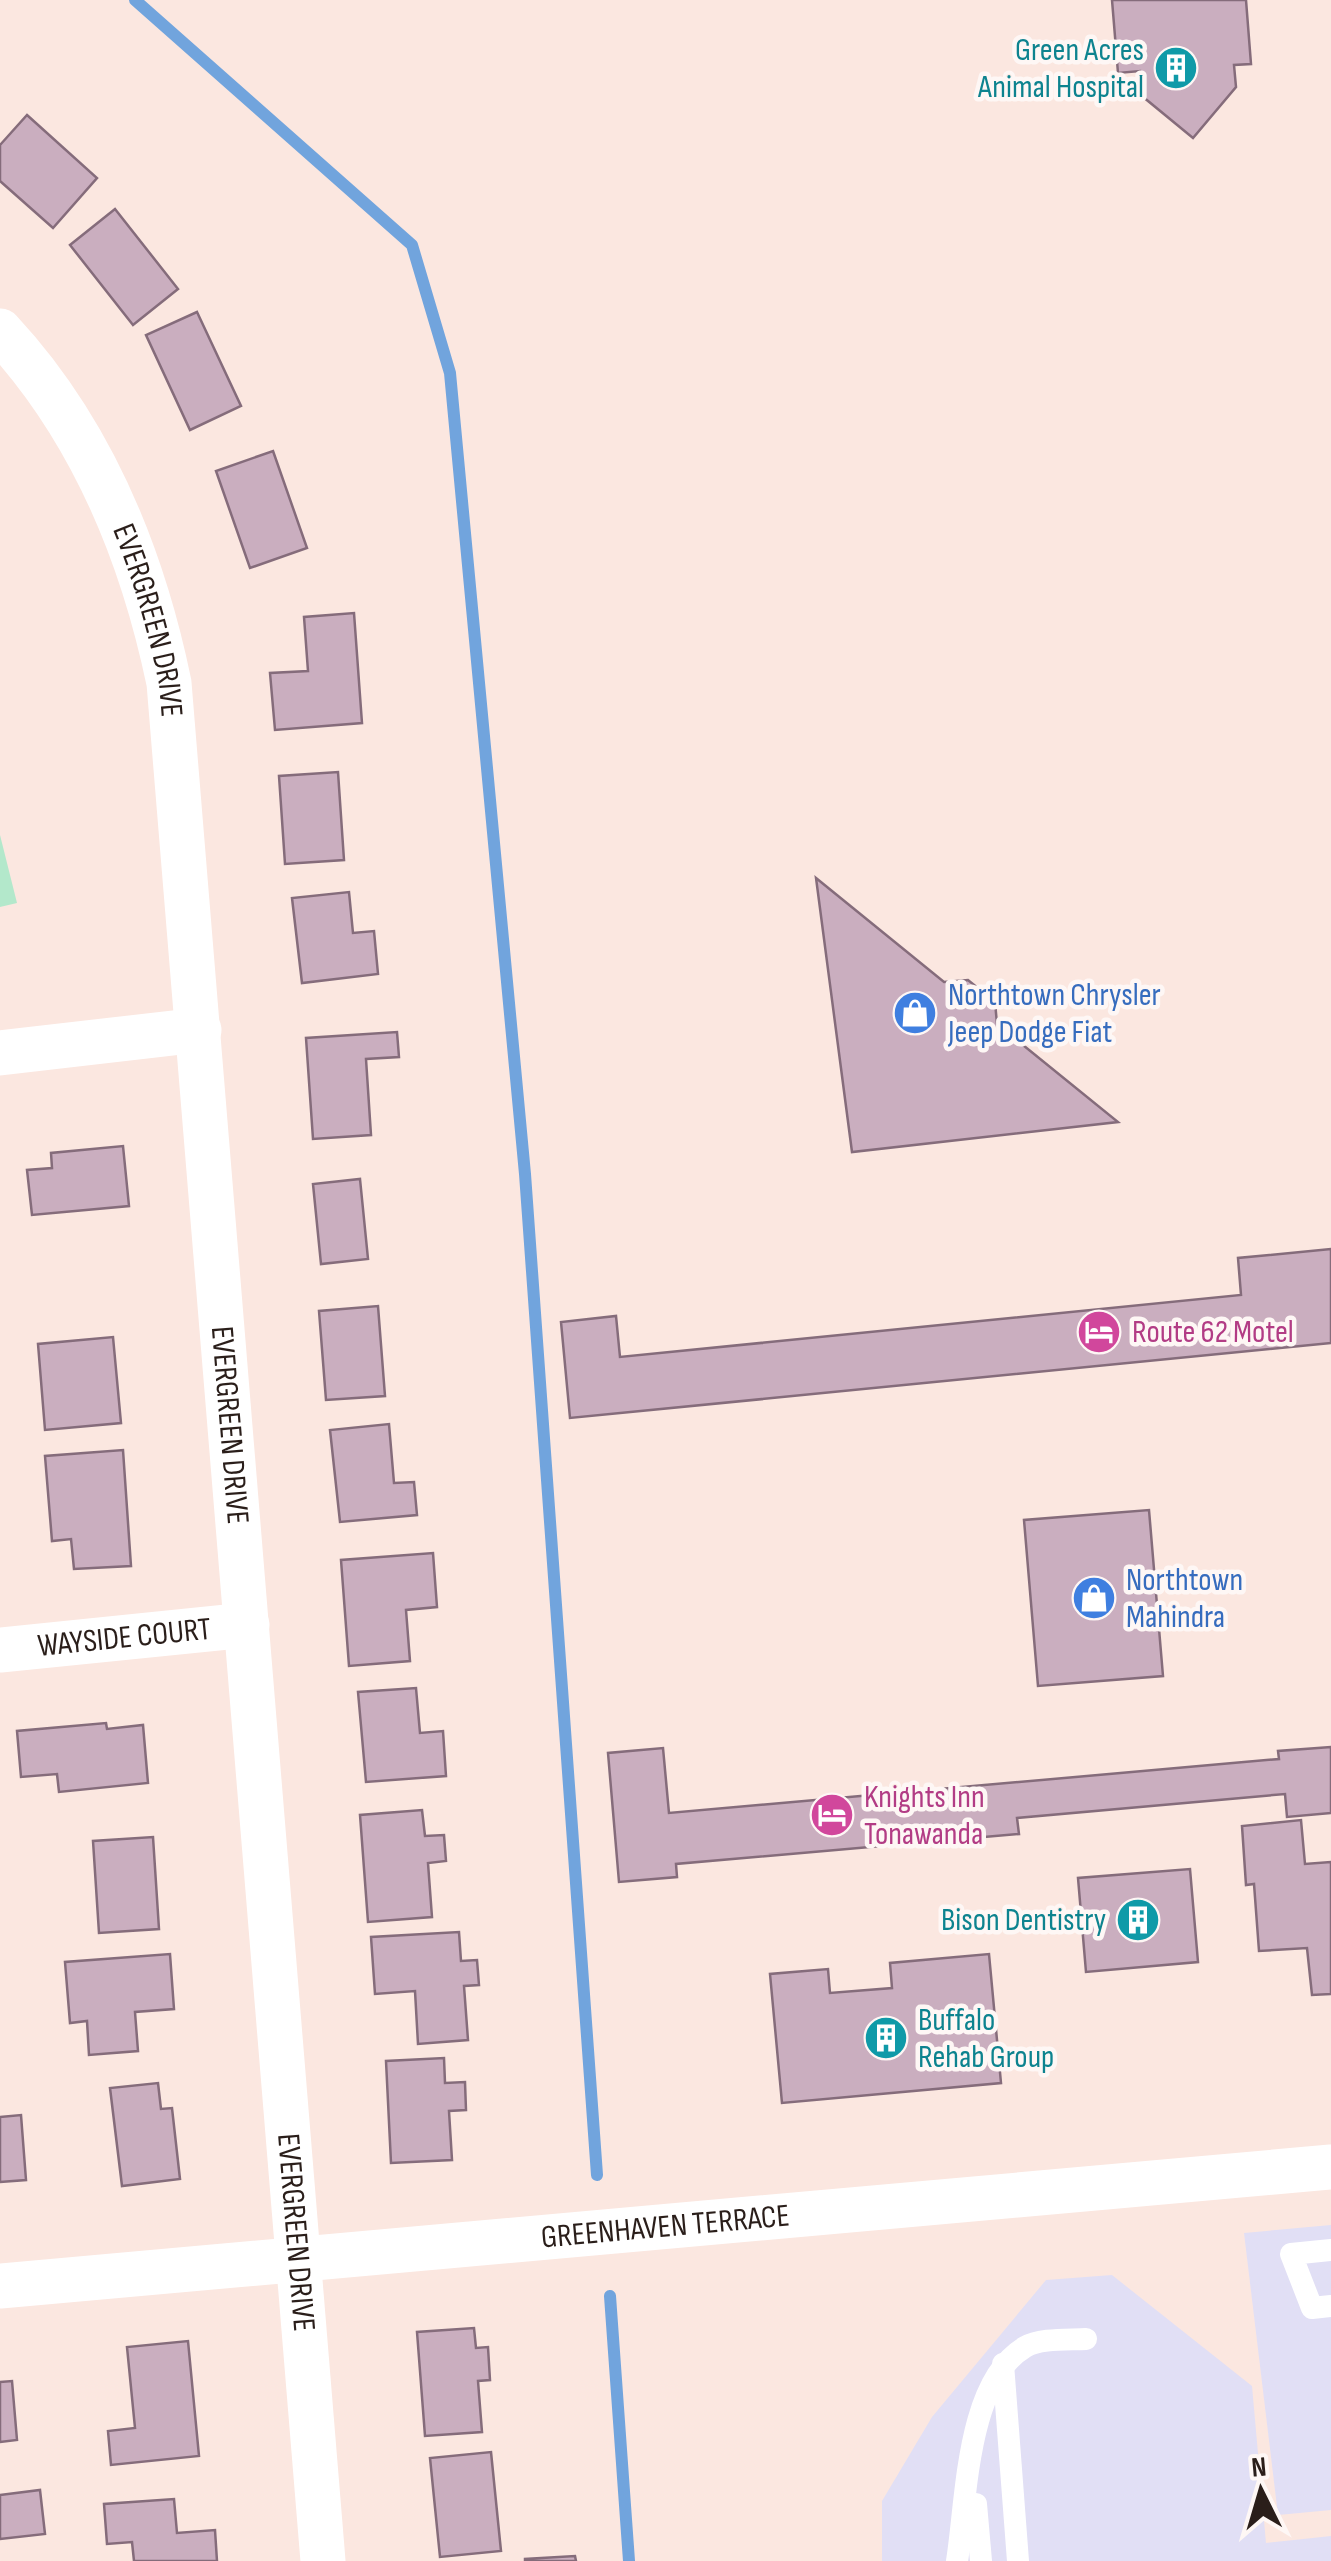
<svg xmlns="http://www.w3.org/2000/svg" width="1331" height="2561" viewBox="0 0 1331 2561" font-family="'Sofia Sans Condensed',sans-serif">
  <style>
    .commercial { fill: #e1dff5 }
    .garden { fill: #b3e8cb }
    .lines { fill: none; stroke-linecap: round; stroke-linejoin: round }
    .stream { stroke: #71a4dd; stroke-width: 12 }
    .building { fill: #caaebf; stroke: #856c7b; stroke-width: 2.5 }
    .lane { stroke: #fff; stroke-width: 22 }
    .street { stroke: #fff; stroke-width: 45 }
    .labels { text-anchor: middle; dominant-baseline: central; stroke-width: 9; stroke-linejoin: round; paint-order: stroke }
    .culture-label { font-size: 32px; fill: #0d838f; stroke: #fef7f5; text-anchor: end }
    .street-label { font-size: 32px; fill: #2a1e1a; stroke: #fef7f5 }
    .shop-label { font-size: 32px; fill: #366cbe; stroke: #fef7f5; text-anchor: start }
    .hotel-label { font-size: 32px; fill: #b23c85; stroke: #fef7f5; text-anchor: start }
  </style>
  <rect width="100%" height="100%" fill="#fbe7e0"/>
  <g class="commercial">
    <polygon points="1331,2225 1331,2510 1278,2515 1244,2233"/>
    <polygon points="1112,2275 1252,2386 1266,2543 1331,2536 1331,2561 882,2561 882,2501 932,2417 1046,2280"/>
  </g>
  <polygon class="garden" points="0,835 17,903 0,907"/>
  <g class="lines">
    <g class="stream">
      <polyline points="135,0 412,245 450,373 525,1174 597,2175"/>
      <polyline points="610,2296 629,2561"/>
    </g>
  </g>
  <g class="building">
    <polygon points="1112,0 1246,0 1251,64 1234,65 1236,87 1193,138 1142,96 1140,71 1118,73"/>
    <polygon points="27,115 97,178 53,228 0,181 0,145"/>
    <polygon points="115,209 178,289 133,325 70,245"/>
    <polygon points="197,312 241,406 190,430 146,335"/>
    <polygon points="273,451 307,548 250,568 216,471"/>
    <polygon points="354,613 362,723 275,730 270,673 308,671 304,617"/>
    <polygon points="338,772 344,860 285,864 279,776"/>
    <polygon points="816,878 944,982 968,980 995,1002 997,1024 1118,1122 852,1152"/>
    <polygon points="349,892 353,933 374,931 378,974 302,983 292,898"/>
    <polygon points="397,1032 399,1057 366,1059 371,1135 313,1139 306,1038"/>
    <polygon points="123,1146 129,1206 32,1215 27,1170 52,1168 51,1153"/>
    <polygon points="360,1179 368,1259 321,1264 313,1184"/>
    <polygon points="1331,1249 1331,1343 570,1418 561,1322 616,1316 620,1357 1241,1295 1238,1258"/>
    <polygon points="378,1306 385,1396 326,1400 319,1311"/>
    <polygon points="113,1337 121,1423 45,1430 38,1344"/>
    <polygon points="389,1424 394,1483 414,1482 417,1515 340,1522 330,1430"/>
    <polygon points="123,1450 131,1566 74,1569 71,1539 52,1541 45,1456"/>
    <polygon points="1149,1510 1163,1676 1038,1686 1024,1520"/>
    <polygon points="433,1553 437,1607 406,1610 410,1661 349,1666 341,1560"/>
    <polygon points="416,1688 420,1733 443,1731 446,1776 366,1782 358,1692"/>
    <polygon points="106,1723 107,1729 143,1725 148,1783 59,1792 57,1774 21,1777 17,1731"/>
    <polygon points="1331,1747 1331,1813 1287,1817 1285,1794 1017,1818 1019,1834 676,1864 677,1877 619,1882 608,1753 663,1748 669,1813 1279,1759 1278,1751"/>
    <polygon points="422,1810 425,1836 444,1835 446,1861 428,1863 432,1917 368,1922 360,1815"/>
    <polygon points="1301,1820 1305,1864 1331,1862 1331,1994 1312,1995 1307,1948 1259,1951 1254,1884 1246,1885 1242,1826"/>
    <polygon points="153,1837 159,1929 99,1933 93,1841"/>
    <polygon points="1190,1869 1198,1962 1086,1972 1078,1878"/>
    <polygon points="459,1932 461,1961 477,1960 479,1985 464,1986 468,2040 418,2044 415,1991 375,1994 371,1937"/>
    <polygon points="170,1954 174,2009 135,2012 138,2051 89,2055 87,2021 70,2023 65,1962"/>
    <polygon points="989,1954 1001,2083 782,2103 770,1974 828,1969 830,1993 892,1988 890,1963"/>
    <polygon points="444,2058 445,2083 465,2082 466,2110 449,2111 452,2160 391,2163 386,2061"/>
    <polygon points="158,2083 161,2109 172,2108 180,2179 122,2186 110,2088"/>
    <polygon points="21,2115 26,2180 0,2182 0,2117"/>
    <polygon points="474,2328 476,2348 488,2347 490,2380 478,2381 482,2432 425,2436 417,2332"/>
    <polygon points="188,2341 199,2456 111,2465 108,2431 135,2428 127,2347"/>
    <polygon points="12,2381 17,2440 0,2442 0,2382"/>
    <polygon points="491,2452 501,2551 440,2557 430,2458"/>
    <polygon points="40,2490 45,2534 0,2539 0,2495"/>
    <polygon points="174,2499 177,2533 215,2530 217,2561 134,2561 132,2542 107,2544 104,2504"/>
    <polygon points="575,2556 576,2561 525,2561 525,2559"/>
  </g>
  <g class="lines">
    <g class="lane">
      <polyline points="1331,2250 1291,2254 1312,2308 1331,2306"/>
      <polyline points="1003,2364 1018,2561"/>
      <polyline points="976,2504 981,2561"/>
      <path d="M957,2561C967,2499 966,2382 1025,2347C1040,2338 1068,2340 1086,2339"/>
    </g>
    <g class="street">
      <path id="s1" d="M0,331C92,430 142,553 169,683L323,2561"/>
      <polyline points="0,1053 199,1030"/>
      <path id="s2" d="M0,1650L247,1625"/>
      <path id="s3" d="M0,2286L1331,2167"/>
    </g>
  </g>
  <defs>
    <g id="building-disc" transform="scale(2.25)"><circle r="9.5" fill="#0f9aa8" stroke="#fef7f5"/><path d="M-4-6H4V6H1V3H-1V6H-4ZM-2.5-4.3h1.7v1.8h-1.7ZM.8-4.3h1.7v1.8H.8ZM-2.5-1h1.7V.8h-1.7ZM.8-1h1.7V.8H.8Z" fill="#fff"/></g>
    <g id="shop-disc" transform="scale(2.25)"><circle r="9.5" fill="#3f7fe0" stroke="#fef7f5"/><path d="M-5-2.5h2.3a2.7 3.5 0 0 1 5.4 0H5L5.5 6h-11ZM-1.5-2.5h3a1.5 2.3 0 0 0-3 0Z" fill="#fff"/></g>
    <g id="hotel-disc" transform="scale(2.25)"><circle r="9.5" fill="#d1479c" stroke="#fef7f5"/><path d="M-6-4.5h1.5V1H6V5H4.5V3h-9V5H-6ZM-4 0a1.8 1.8 0 1 1 3.6 0ZM.5 0V-2.5h3Q6-2.5 6 0Z" fill="#fff"/></g>
  </defs>
  <g fill-rule="evenodd">
    <use href="#building-disc" x="1176" y="68"/>
    <use href="#shop-disc" x="915" y="1013"/>
    <use href="#hotel-disc" x="1099" y="1332"/>
    <use href="#shop-disc" x="1094" y="1598"/>
    <use href="#hotel-disc" x="832" y="1815"/>
    <use href="#building-disc" x="1138" y="1920"/>
    <use href="#building-disc" x="886" y="2038"/>
  </g>
  <g class="labels">
    <g class="culture-label">
      <text x="1144" y="50">Green Acres<tspan x="1144" dy="37">Animal Hospital</tspan></text>
      <text x="1106" y="1920">Bison Dentistry</text>
      <text x="918" y="2020" text-anchor="start">Buffalo<tspan x="918" dy="37">Rehab Group</tspan></text>
    </g>
    <g class="street-label">
      <text stroke="none"><textPath href="#s1" startOffset="330">EVERGREEN DRIVE</textPath></text>
      <text stroke="none"><textPath href="#s1" startOffset="1140">EVERGREEN DRIVE</textPath></text>
      <text stroke="none"><textPath href="#s2" startOffset="125">WAYSIDE COURT</textPath></text>
      <text stroke="none"><textPath href="#s3" startOffset="668">GREENHAVEN TERRACE</textPath></text>
      <text stroke="none"><textPath href="#s1" startOffset="1950">EVERGREEN DRIVE</textPath></text>
    </g>
    <g class="shop-label">
      <text x="948" y="995">Northtown Chrysler<tspan x="948" dy="37">Jeep Dodge Fiat</tspan></text>
      <text x="1126" y="1580">Northtown<tspan x="1126" dy="37">Mahindra</tspan></text>
    </g>
    <g class="hotel-label">
      <text x="1132" y="1332">Route 62 Motel</text>
      <text x="864" y="1797">Knights Inn<tspan x="864" dy="37">Tonawanda</tspan></text>
    </g>
  </g>
  <g transform="translate(1261 2491) rotate(355)" stroke="#fef7f5" stroke-width="8" paint-order="stroke">
  <path d="M0-8L18 38L0 25L-18 38Z" fill="#2a1e1a"/>
  <text y="-15" font-size="28" font-weight="bold" text-anchor="middle" fill="#2a1e1a">N</text>
  </g>
</svg>
